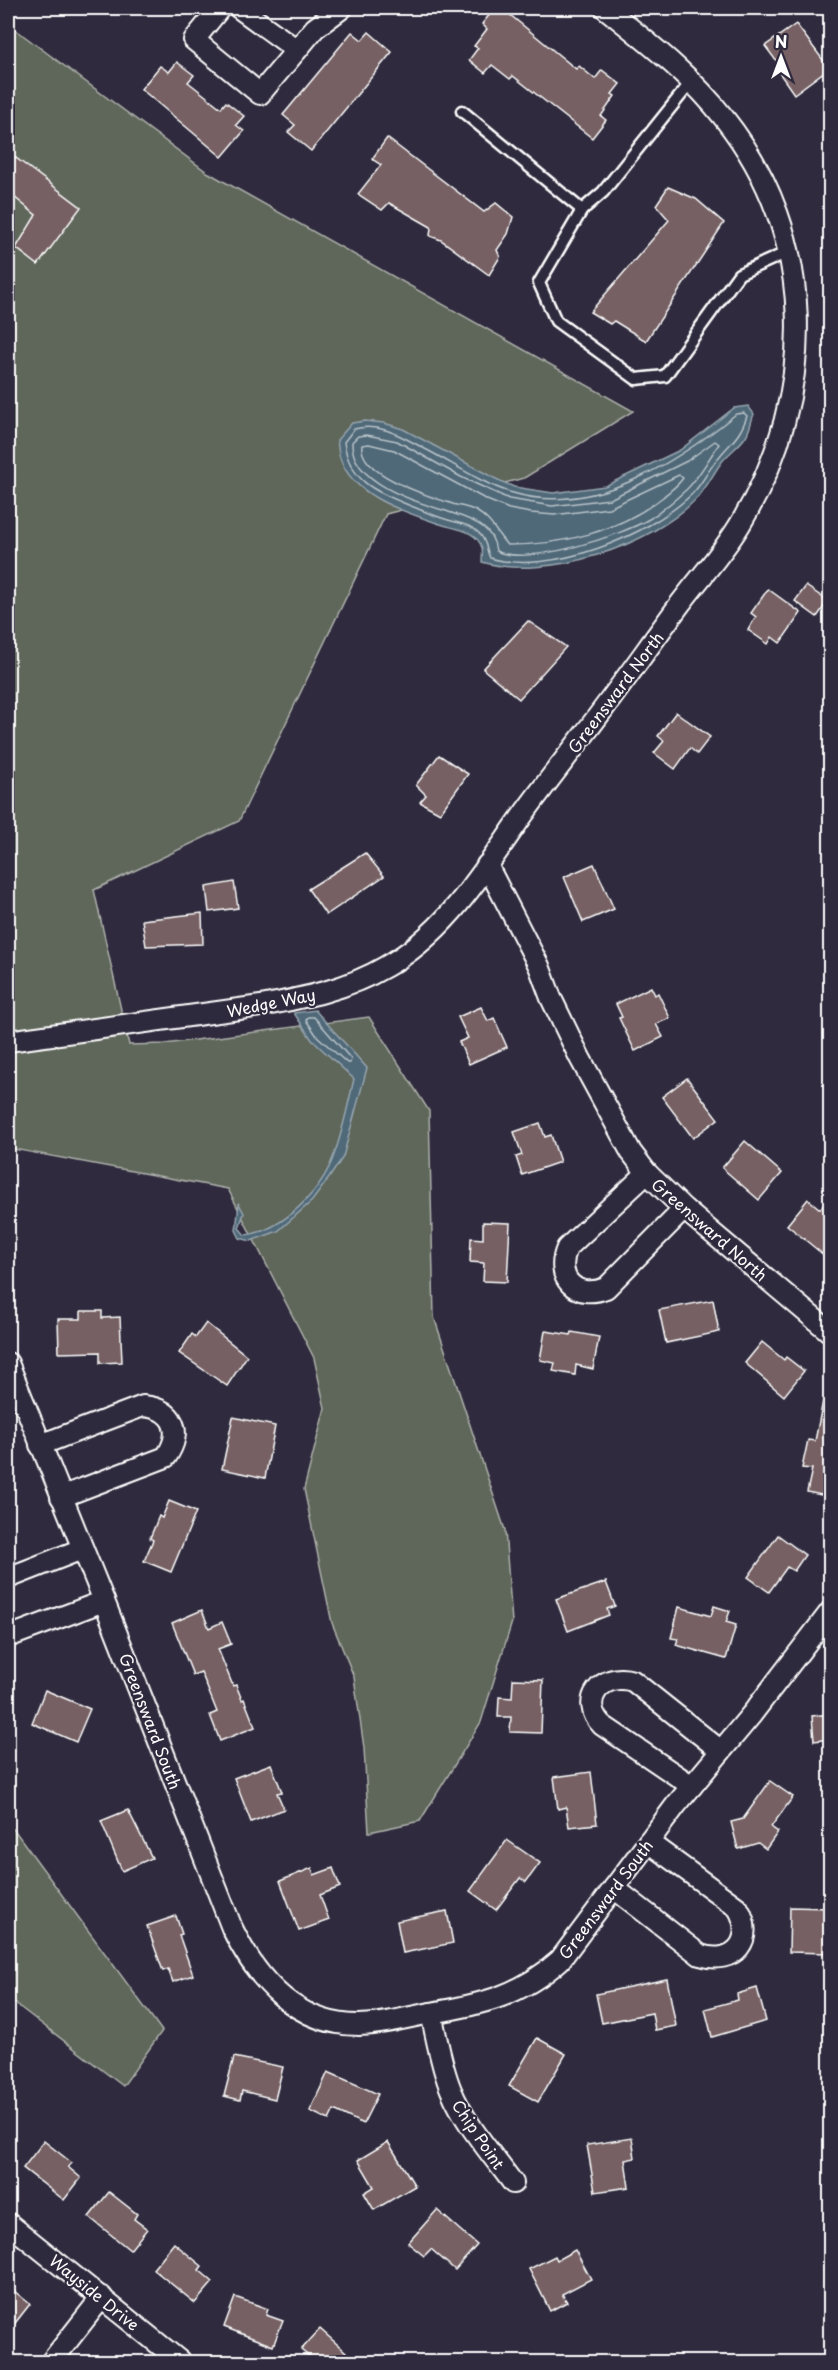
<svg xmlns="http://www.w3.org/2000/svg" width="838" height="2370" viewBox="0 0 838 2370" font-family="'Playpen Sans',sans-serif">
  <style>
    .green { fill: #5e665a; stroke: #aeb2ac; stroke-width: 1.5 }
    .water { fill: #506979; stroke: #96a5af; stroke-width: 1.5 }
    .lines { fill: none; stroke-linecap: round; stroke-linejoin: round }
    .shore { stroke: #b9c3c9; stroke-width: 1.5 }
    .building { fill: #766064; stroke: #fff; stroke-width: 1.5 }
    .lane-casing { stroke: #fff; stroke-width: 15 }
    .street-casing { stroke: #fff; stroke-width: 24 }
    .lane { stroke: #2f2a3d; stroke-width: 10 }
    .street { stroke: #2f2a3d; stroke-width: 20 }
    .labels { text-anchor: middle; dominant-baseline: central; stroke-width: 4.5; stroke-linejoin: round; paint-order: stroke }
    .street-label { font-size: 16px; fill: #fff; stroke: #2f2a3d }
  </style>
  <rect width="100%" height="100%" fill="#2f2a3d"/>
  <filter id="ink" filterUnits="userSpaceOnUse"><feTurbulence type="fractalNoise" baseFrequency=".0167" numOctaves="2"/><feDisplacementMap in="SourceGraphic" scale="12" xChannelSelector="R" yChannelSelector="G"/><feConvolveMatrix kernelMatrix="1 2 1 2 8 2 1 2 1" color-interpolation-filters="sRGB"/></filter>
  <g filter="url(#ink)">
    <g class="green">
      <polygon points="8,24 207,172 633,411 524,478 386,514 239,821 94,890 129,1045 165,1044 369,1017 429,1111 434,1317 505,1530 512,1622 481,1722 420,1821 369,1832 364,1748 354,1677 332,1623 304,1489 325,1408 314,1358 228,1189 8,1148"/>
      <polygon points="8,1824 15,1831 162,2031 123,2086 8,1998"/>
    </g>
    <g class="water">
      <path d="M748,406L754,414C751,421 750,430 746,436C740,446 728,453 721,463C713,474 707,487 698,497C653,546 546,581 482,562C482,558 483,552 482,548C477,530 455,529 440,524C405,512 353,497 340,458C338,452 338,445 337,440L352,423L365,421L384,423L403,429L496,479L514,487L553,493L605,486L680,450L734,408Z"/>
      <path d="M315,1010L367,1068L343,1157L329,1178L312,1201L278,1231L251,1241L240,1238L236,1230L239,1204L244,1213L239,1228L245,1235C283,1231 322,1190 334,1155C343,1131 348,1104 354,1079L312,1040L294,1013Z"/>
    </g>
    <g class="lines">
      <g class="shore">
        <path d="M744,413L747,416C740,437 732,441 719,457C709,468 703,483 692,494C649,536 550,576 490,558C486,550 487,541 479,533C470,524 457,523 445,519C432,515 419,509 406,504C374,491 349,480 344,442L354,429C382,422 404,438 427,450C454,464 482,484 513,493C593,517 677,462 736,414Z"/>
        <path d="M367,435L397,441L461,477L509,499L552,506L610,499L687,461L715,441L719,444C709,458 699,477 687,489C676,499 663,510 651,518C621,536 528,566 496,551C493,524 468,519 446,511C415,502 350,482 352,442L358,436Z"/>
        <path d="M369,444L394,450L487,500L509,509L531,513L554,515L609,508L679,475L683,478C678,486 669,491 663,497C619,532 562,545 507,545C496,533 492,520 476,511C468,507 458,506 450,503C428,496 358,474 362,445Z"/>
        <polygon points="314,1017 351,1059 350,1063 347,1063 317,1036 306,1020 308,1017"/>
      </g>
    </g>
    <g class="building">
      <polygon points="495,8 500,8 509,14 576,69 579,66 595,79 602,70 620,84 612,94 615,96 601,116 606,120 592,138 513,76 510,79 492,65 485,73 469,60 478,48 474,46 487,29 482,24"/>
      <polygon points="796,24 829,68 794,94 780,74 784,71 765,46"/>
      <polygon points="352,32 362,40 369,32 392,52 311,151 288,132 295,125 283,115"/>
      <polygon points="177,62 194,75 188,82 221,108 226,102 244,116 236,125 244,131 222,157 141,89 160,66 169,72"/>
      <polygon points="387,138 484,212 496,203 513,217 508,234 497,250 500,257 489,275 441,240 430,236 431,227 389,203 382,210 358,194 381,165 372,159"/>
      <polygon points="8,152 81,207 38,265 16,248 36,215 8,192"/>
      <polygon points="668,187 696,199 724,223 646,341 614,321 610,324 590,312 669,220 656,205"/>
      <polygon points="806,586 828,601 817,617 795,601"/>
      <polygon points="768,589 801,613 780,643 772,637 768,644 748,630 756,617 751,613"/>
      <polygon points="528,621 566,647 519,699 483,669"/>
      <polygon points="676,712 710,737 697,754 690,748 675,769 654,753 664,741 658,736"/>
      <polygon points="439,755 468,774 440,813 420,802 426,795 416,785"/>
      <polygon points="365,853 384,876 326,915 308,889"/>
      <polygon points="594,864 614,909 583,922 564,877"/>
      <polygon points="234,882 238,908 209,912 206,887"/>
      <polygon points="202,913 203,944 146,946 142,920"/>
      <polygon points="651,987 655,995 658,993 670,1018 656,1024 663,1037 635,1051 619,1018 622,1017 616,1004"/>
      <polygon points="481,1007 488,1021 494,1018 507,1047 469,1064 459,1042 468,1038 458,1017"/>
      <polygon points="687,1078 718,1119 693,1138 662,1097"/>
      <polygon points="540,1123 545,1137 551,1135 560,1162 522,1175 516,1157 522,1155 514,1132"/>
      <polygon points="745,1141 782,1173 759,1200 722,1168"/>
      <polygon points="831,1195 831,1261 787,1225 808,1199 820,1209"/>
      <polygon points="483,1222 510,1223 507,1282 483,1281 484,1263 470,1262 471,1238 483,1239"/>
      <polygon points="713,1300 719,1332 666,1343 659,1310"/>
      <polygon points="81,1311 102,1311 102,1318 120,1317 122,1362 100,1363 100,1352 59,1353 58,1319 81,1319"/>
      <polygon points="206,1323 247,1356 227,1386 179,1353 192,1334 196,1337"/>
      <polygon points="545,1331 571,1335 572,1332 599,1337 593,1369 576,1365 575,1375 553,1371 555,1363 540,1360"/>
      <polygon points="762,1342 784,1360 786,1357 804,1371 784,1396 745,1363"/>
      <polygon points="823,1401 831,1402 831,1497 807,1492 812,1469 802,1468 808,1440 815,1441"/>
      <polygon points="233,1417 275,1426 265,1478 222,1469"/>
      <polygon points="169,1501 196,1512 171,1572 144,1561 153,1540 150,1538 159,1516 162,1518"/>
      <polygon points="778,1535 805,1555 794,1571 787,1567 769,1592 748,1577"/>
      <polygon points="606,1582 615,1606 607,1609 609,1615 568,1631 556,1599"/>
      <polygon points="714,1606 730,1611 726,1622 736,1625 726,1659 676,1645 678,1639 671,1638 679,1607 711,1616"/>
      <polygon points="202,1610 209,1628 222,1622 231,1644 218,1649 233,1686 236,1685 242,1700 244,1699 255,1727 220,1741 210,1715 217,1712 201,1672 193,1675 172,1623"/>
      <polygon points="513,1679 543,1680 541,1733 510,1732 511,1717 498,1717 499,1697 512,1698"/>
      <polygon points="45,1690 90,1709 76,1742 32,1723"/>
      <polygon points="831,1714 831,1739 814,1741 812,1716"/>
      <polygon points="271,1764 282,1792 277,1793 284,1809 251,1822 234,1778"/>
      <polygon points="591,1772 597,1824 569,1827 566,1807 558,1809 554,1777"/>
      <polygon points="770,1781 793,1797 771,1827 778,1832 766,1849 758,1843 738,1849 731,1822 743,1819"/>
      <polygon points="128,1810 152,1858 122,1871 101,1821"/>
      <polygon points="507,1840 540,1863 526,1882 520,1878 496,1910 470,1891"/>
      <polygon points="312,1868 314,1875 333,1868 340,1887 320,1895 329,1920 299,1931 280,1881"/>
      <polygon points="790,1907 831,1908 831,1932 827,1932 827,1953 789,1952"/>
      <polygon points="447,1911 453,1943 403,1953 397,1921"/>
      <polygon points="176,1916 182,1934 179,1935 193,1975 173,1982 168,1969 163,1971 147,1926"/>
      <polygon points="667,1979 676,2026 655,2030 652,2013 602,2023 596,1994"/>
      <polygon points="757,1988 766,2021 712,2037 705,2009 738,2000 737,1994"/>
      <polygon points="537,2038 566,2054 538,2102 509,2086"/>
      <polygon points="234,2057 283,2067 275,2099 242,2091 240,2100 224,2096"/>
      <polygon points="328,2072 378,2094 363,2124 334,2110 329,2120 310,2111"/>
      <polygon points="632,2138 635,2158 625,2160 629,2187 595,2192 587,2145"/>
      <polygon points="44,2141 72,2163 68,2167 81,2178 64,2200 23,2168"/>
      <polygon points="388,2142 415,2186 374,2210 364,2193 374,2187 358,2160"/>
      <polygon points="109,2192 137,2214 134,2219 147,2229 130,2250 89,2217"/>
      <polygon points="437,2210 477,2245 455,2270 431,2249 424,2256 408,2243"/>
      <polygon points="174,2243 202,2266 199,2270 213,2282 195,2303 153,2269"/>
      <polygon points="575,2250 591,2279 562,2294 567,2302 550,2311 529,2269 555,2256 557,2260"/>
      <polygon points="8,2286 30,2304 8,2332"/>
      <polygon points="235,2297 268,2309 266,2315 283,2321 273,2346 224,2327"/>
      <polygon points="320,2329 346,2352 337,2362 316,2362 301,2350"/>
    </g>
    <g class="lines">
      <g class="lane-casing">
        <g id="lane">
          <polyline points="462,111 582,210 603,192 692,81"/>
          <polyline points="582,210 539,283 556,321 636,379 665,376 739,274 788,252"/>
        </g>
      </g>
      <g class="street-casing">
        <g id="street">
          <polyline points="220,8 194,40 260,94 315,28 342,8"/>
          <polyline points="239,8 297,50"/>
          <polyline points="487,865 539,966 551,998 580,1058 631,1152 647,1173 684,1209 830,1332"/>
          <path d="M8,1041L261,1006C303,998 348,989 385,967C445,934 482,873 520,819C539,792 559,767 579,741C614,696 646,650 680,604C700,577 725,551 742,521C818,394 818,236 724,118C690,74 647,42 605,8"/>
          <path d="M647,1173L567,1248C554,1278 576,1300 606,1288L684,1209"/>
          <path d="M8,1363L104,1601L232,1928C257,1980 297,2025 359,2025C382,2025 408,2017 431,2013C483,2004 520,1996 560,1960L676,1805L752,1714L830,1612"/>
          <path d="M40,1445L143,1406C175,1409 183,1432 166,1457L61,1497"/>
          <polyline points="8,1578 82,1549"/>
          <polyline points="8,1637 104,1601"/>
          <path d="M692,1786L602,1725C578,1701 602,1671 633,1681L721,1751"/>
          <path d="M614,1888L700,1955C735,1966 756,1939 738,1908L648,1842"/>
          <path d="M431,2013C437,2039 441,2066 451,2090C465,2124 491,2153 513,2183"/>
          <polyline points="8,2223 181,2362"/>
          <polyline points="51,2362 102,2297"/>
        </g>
      </g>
      <use href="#lane" class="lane"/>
      <use href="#street" class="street"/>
    </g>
  </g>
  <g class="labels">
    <g class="street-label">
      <text transform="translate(615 692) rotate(-53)">Greensward North</text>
      <text transform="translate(271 1002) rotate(-11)">Wedge Way</text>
      <text transform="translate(710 1229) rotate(41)">Greensward North</text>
      <text transform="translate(151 1721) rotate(69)">Greensward South</text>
      <text transform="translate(605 1899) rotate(-53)">Greensward South</text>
      <text transform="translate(479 2134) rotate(56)">Chip Point</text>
      <text transform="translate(95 2292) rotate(39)">Wayside Drive</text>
    </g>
  </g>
  <rect width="838" height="2370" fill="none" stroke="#2f2a3d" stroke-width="30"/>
  <rect x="15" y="15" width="808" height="2340" fill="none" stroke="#fff" stroke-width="2" filter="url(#ink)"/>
  <g transform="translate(781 57)" stroke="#2f2a3d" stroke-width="4.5" paint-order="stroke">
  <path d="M0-4.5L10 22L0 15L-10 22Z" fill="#ffffff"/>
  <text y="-9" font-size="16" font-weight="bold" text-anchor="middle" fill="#ffffff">N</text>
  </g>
</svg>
